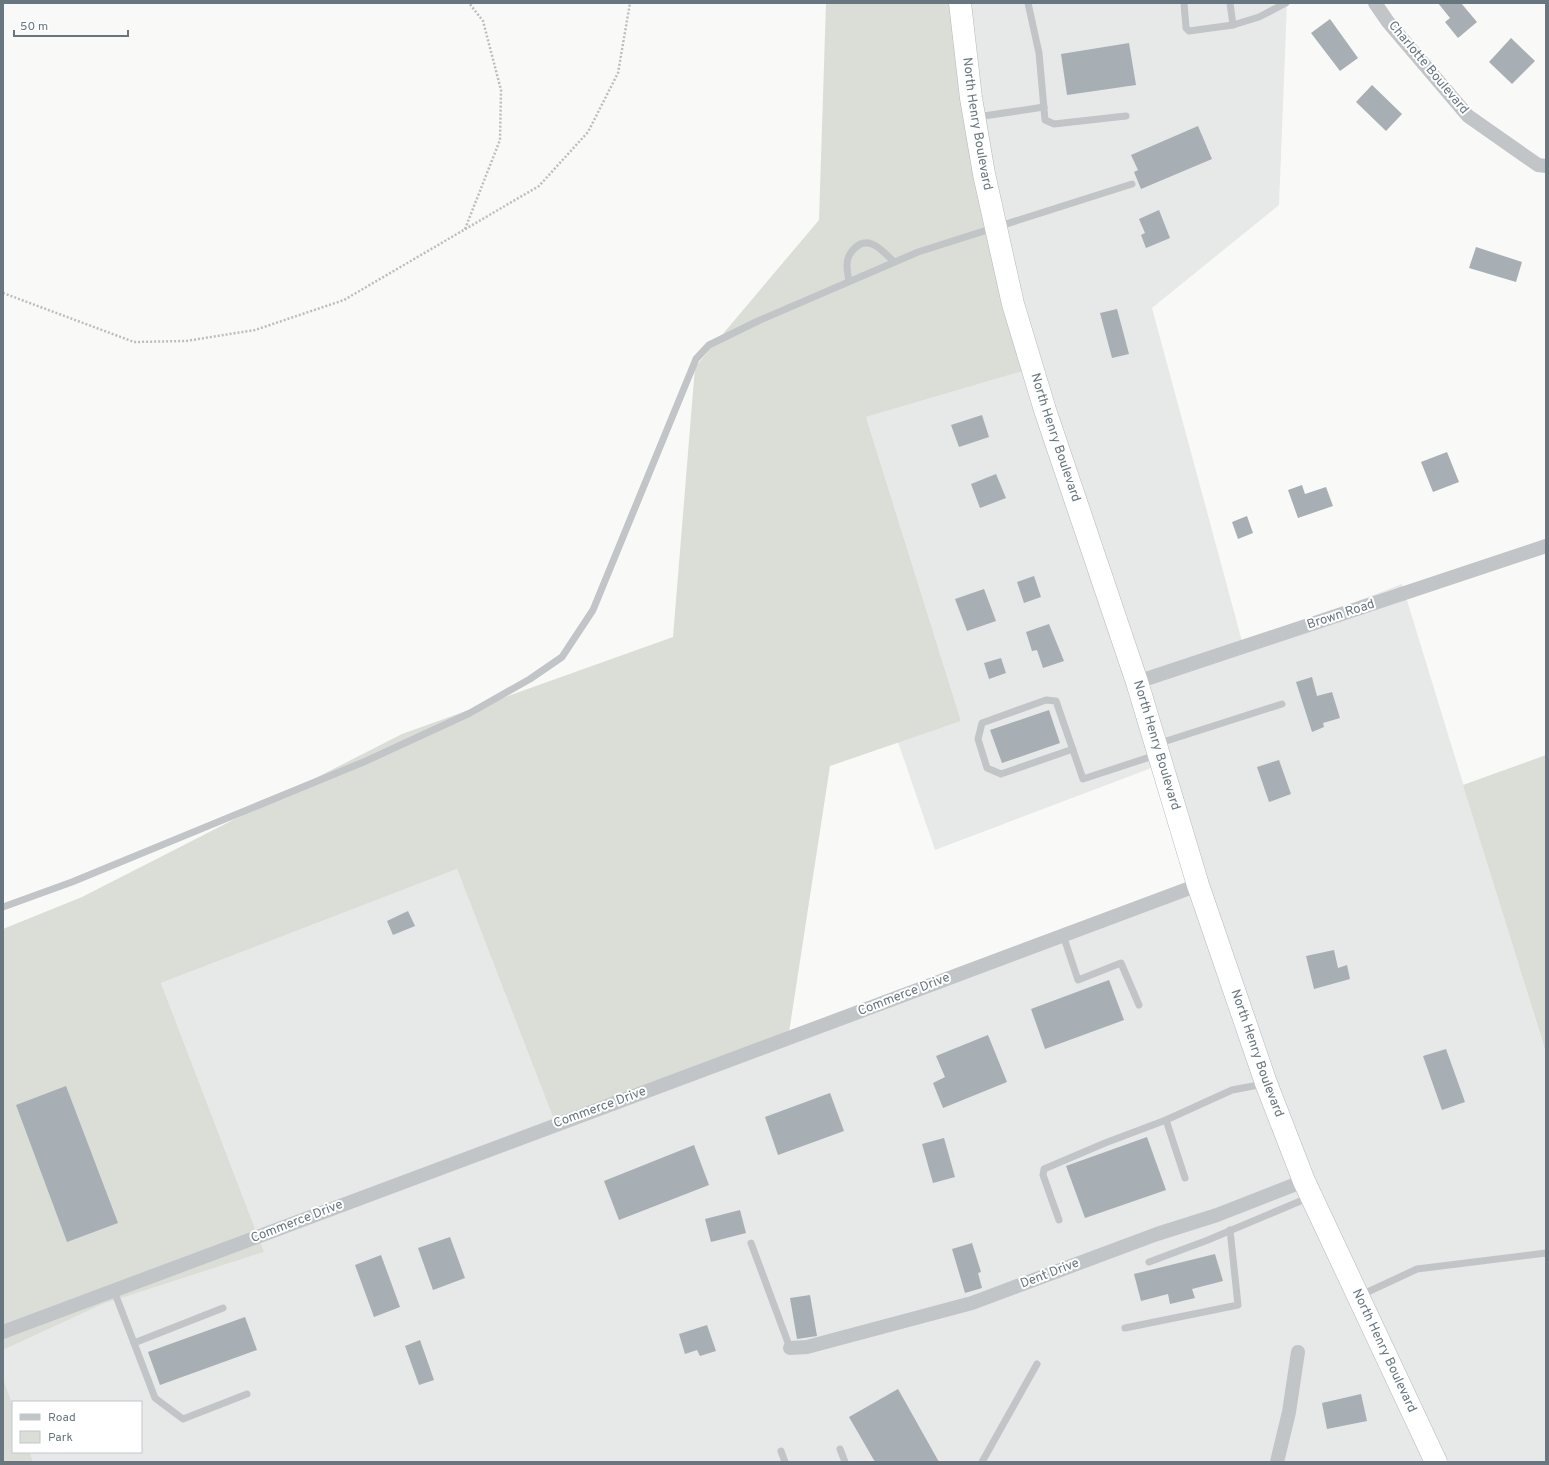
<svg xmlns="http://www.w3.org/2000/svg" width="1549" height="1465" viewBox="0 0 1549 1465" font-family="Overpass,sans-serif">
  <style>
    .built { fill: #e7e8e8 }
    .green { fill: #daded7 }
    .building { fill: #a7aeb4 }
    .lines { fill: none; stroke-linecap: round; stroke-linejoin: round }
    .highway-casing { stroke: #b5b8bb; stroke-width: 23 }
    .path { stroke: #bbbec0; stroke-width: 2.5; stroke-dasharray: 2 2; stroke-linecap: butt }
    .lane { stroke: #c1c5c8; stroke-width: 7 }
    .street { stroke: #c1c5c8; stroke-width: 14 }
    .highway { stroke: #fff; stroke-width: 22 }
    .labels { text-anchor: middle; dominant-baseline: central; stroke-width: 4; stroke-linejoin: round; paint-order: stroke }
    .street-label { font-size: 13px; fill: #67767f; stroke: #fff }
  </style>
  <rect width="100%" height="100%" fill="#f9f9f8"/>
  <polygon class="built" points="962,3 1287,3 1279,205 1152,308 1243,645 1402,584 1546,1054 1546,1462 33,1462 30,1452 141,1452 141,1402 13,1402 13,1406 3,1378 3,1350 103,1304 264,1252 161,983 457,869 554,1120 1197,883 1154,767 935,850 898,742 961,721 866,417 1037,367 988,219"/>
  <g class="green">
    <polygon points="826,3 962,3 965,83 1037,367 866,417 961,721 830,766 788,1039 554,1120 457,869 161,983 264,1252 103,1304 3,1350 3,929 82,897 402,734 673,637 695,367 819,220"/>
    <polygon points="1546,755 1546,1053 1463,785"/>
    <polygon points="3,1378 13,1406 13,1452 30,1452 33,1462 3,1462"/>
  </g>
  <g class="building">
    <polygon points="1438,3 1461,3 1477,22 1458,38 1445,22 1450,18"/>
    <polygon points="1330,19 1358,58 1340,71 1311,33"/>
    <polygon points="1511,38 1535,61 1512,84 1489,62"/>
    <polygon points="1129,43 1136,85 1067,95 1061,54"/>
    <polygon points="1372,85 1402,114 1386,131 1356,102"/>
    <polygon points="1198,126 1212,159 1141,189 1134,172 1138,170 1131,155"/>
    <polygon points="1159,210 1170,238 1146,248 1141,235 1145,233 1139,219"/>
    <polygon points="1476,247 1522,262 1516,282 1469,268"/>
    <polygon points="1117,309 1129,354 1112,358 1100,313"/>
    <polygon points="982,415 989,437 959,447 951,425"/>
    <polygon points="1447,452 1459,482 1433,492 1421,462"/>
    <polygon points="996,474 1006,498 980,508 971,484"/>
    <polygon points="1302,485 1305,494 1326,487 1333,506 1298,518 1288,490"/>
    <polygon points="1247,516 1253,533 1238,539 1232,522"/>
    <polygon points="1034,576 1041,597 1024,603 1017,582"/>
    <polygon points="984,589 996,621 967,631 955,599"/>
    <polygon points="1049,624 1064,661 1043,668 1037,650 1032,651 1026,632"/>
    <polygon points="1001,658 1006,673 989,679 984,663"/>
    <polygon points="1312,677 1317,696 1332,692 1340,718 1323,723 1324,727 1312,732 1296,682"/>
    <polygon points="1049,710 1060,743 1002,763 990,730"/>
    <polygon points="1279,760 1291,794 1269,802 1257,767"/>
    <polygon points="408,911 415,926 393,935 387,921"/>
    <polygon points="1334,950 1338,968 1347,965 1350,979 1314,989 1306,956"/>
    <polygon points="1109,980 1124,1020 1045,1049 1031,1009"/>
    <polygon points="988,1035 1007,1082 943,1108 933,1083 945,1077 936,1056"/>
    <polygon points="1446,1049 1465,1102 1442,1110 1423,1056"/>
    <polygon points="66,1086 118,1223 67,1242 16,1105"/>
    <polygon points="830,1093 844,1131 778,1155 765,1117"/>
    <polygon points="1147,1137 1166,1190 1085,1218 1066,1166"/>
    <polygon points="944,1138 955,1177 933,1183 922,1144"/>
    <polygon points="694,1145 709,1185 619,1220 604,1181"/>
    <polygon points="740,1210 746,1233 711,1242 705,1219"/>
    <polygon points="450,1237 465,1278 433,1290 418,1248"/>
    <polygon points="972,1243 981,1272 978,1273 982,1288 965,1293 952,1249"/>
    <polygon points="1215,1254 1223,1281 1192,1289 1195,1298 1170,1304 1168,1294 1141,1301 1134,1274"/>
    <polygon points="381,1255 400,1307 374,1317 355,1265"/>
    <polygon points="810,1295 817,1336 797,1339 790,1298"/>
    <polygon points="245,1317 257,1350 160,1385 148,1352"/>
    <polygon points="707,1325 716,1351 700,1356 697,1350 685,1354 679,1334"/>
    <polygon points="420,1340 434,1380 419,1385 405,1346"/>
    <polygon points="898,1389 939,1462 875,1462 849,1417"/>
    <polygon points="1361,1394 1367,1421 1327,1429 1322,1403"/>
  </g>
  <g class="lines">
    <g class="highway-casing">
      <g id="highway">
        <path id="s1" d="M960,3L971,98L984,174L1013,304L1045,410L1137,682L1198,885L1266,1083L1304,1181L1436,1462"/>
      </g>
    </g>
    <g class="path">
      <polyline points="465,229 500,140 501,90 483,21 469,3"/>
      <polyline points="3,293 134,342 186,341 255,330 344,300 539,186 588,132 618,73 630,3"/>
    </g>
    <g class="lane">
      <polyline points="1028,3 1039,53 1045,120 1054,124 1126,116"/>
      <polyline points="1184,3 1186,28 1189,31 1233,25 1230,3"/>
      <polyline points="1233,25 1259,17 1286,3"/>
      <polyline points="977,117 1044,107"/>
      <path d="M849,281C848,276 847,270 847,265C847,253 859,239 872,244C880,247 888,256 894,262"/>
      <polyline points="1157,744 1282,704"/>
      <polyline points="1073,749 1001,774 987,768 978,739 982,723 1046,700 1056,701 1083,779 1156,755"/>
      <polyline points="3,907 72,882 366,761 470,713 530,679 562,657 593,610 696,359 709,345 758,321 918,252 1132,184"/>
      <polyline points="1063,935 1078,980 1121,963 1139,1005"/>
      <polyline points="1185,1178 1166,1120 1232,1090 1264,1084"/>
      <polyline points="1059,1220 1043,1175 1044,1169 1105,1143 1166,1120"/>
      <polyline points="751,1243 790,1348"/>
      <polyline points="1149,1262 1208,1240 1310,1197"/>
      <polyline points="114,1291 134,1343 223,1308"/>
      <polyline points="1359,1296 1417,1269 1546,1253"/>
      <polyline points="1125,1328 1238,1305 1230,1230"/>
      <polyline points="134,1343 155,1398 183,1419 247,1394"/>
      <polyline points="840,1449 845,1462"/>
      <polyline points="781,1451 785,1462"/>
      <polyline points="982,1462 1037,1364"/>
    </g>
    <g class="street">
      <polyline points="1375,3 1388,22 1468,116 1538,165 1546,166"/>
      <polyline points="1137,682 1546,546"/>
      <polyline points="3,1332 1198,885"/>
      <polyline points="790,1348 807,1347 972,1303 1157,1234 1217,1215 1304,1181"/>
      <polyline points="1277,1462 1289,1412 1298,1352"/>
    </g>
    <use href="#highway" class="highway"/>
  </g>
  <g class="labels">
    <g class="street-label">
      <text transform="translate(1428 68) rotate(50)">Charlotte Boulevard</text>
      <text stroke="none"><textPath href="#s1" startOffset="122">North Henry Boulevard</textPath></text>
      <text stroke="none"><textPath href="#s1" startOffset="446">North Henry Boulevard</textPath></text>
      <text transform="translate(1341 615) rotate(-18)">Brown Road</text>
      <text stroke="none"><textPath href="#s1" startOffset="770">North Henry Boulevard</textPath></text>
      <text transform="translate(904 995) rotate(-21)">Commerce Drive</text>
      <text stroke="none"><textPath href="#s1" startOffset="1094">North Henry Boulevard</textPath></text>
      <text transform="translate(600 1108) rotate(-20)">Commerce Drive</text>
      <text transform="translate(297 1222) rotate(-21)">Commerce Drive</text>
      <text transform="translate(1050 1274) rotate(-21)">Dent Drive</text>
      <text stroke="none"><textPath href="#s1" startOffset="1418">North Henry Boulevard</textPath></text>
    </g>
  </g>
  <rect width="1549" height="1465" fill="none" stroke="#67767f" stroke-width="8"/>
  <rect x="12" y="1401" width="130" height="52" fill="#ffffff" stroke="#c2c8cc"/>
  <rect x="20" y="1414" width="20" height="6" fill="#c1c5c8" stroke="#c2c8cc"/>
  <text x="48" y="1421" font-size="12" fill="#67767f">Road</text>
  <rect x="20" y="1431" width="20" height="12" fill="#daded7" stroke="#c2c8cc"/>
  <text x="48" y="1441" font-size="12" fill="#67767f">Park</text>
  <path d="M14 30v6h114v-6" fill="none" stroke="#67767f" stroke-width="2"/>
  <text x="20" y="30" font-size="12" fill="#67767f" stroke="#ffffff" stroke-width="3" paint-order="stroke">50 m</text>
</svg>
